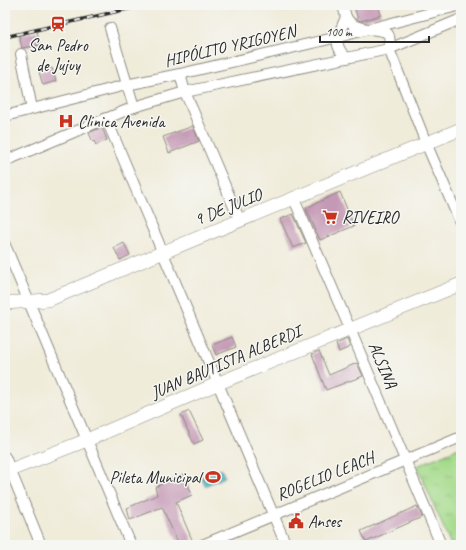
<svg xmlns="http://www.w3.org/2000/svg" width="466" height="550" viewBox="0 0 466 550" font-family="Caveat,sans-serif">
  <style>
    .park { fill: url(#park-tufts); stroke: #68835c }
    .water { fill: #43b2bf; stroke: #376e75 }
    .building { fill: #c499b5 }
    .lines { fill: none; stroke-linecap: round; stroke-linejoin: round }
    .minor-casing { stroke: #8e8c82; stroke-width: 12 }
    .major-casing { stroke: #8e8c82; stroke-width: 14 }
    .minor { stroke: #fff; stroke-width: 10 }
    .major { stroke: #fff; stroke-width: 13 }
    .rail-casing { stroke: #2b2b2b; stroke-width: 3.5 }
    .rail { stroke: #f6f6f2; stroke-width: 2; stroke-dasharray: 6; stroke-linecap: butt }
    .labels { text-anchor: middle; dominant-baseline: central; stroke-width: 3; stroke-linejoin: round; paint-order: stroke }
    .poi-label { font-size: 17px; fill: #2b2b2b; stroke: #f6f6f2; text-anchor: start }
    .street-label { font-size: 17px; fill: #2b2b2b; stroke: #f6f6f2 }
  </style>
  <defs>
    <pattern id="park-tufts" width="24" height="20" patternUnits="userSpaceOnUse"><rect width="24" height="20" fill="#a6db8c"/><path d="M3 7l-1-3M5 7V3M7 7l1-3M15 17l-1-3M17 17v-4M19 17l1-3" fill="none" stroke="#8fbc79"/></pattern>
  </defs>
  <rect width="100%" height="100%" fill="#f6f6f2"/>
  <filter id="ink" filterUnits="userSpaceOnUse"><feTurbulence type="fractalNoise" baseFrequency=".025" numOctaves="2"/><feDisplacementMap in="SourceGraphic" scale="8" xChannelSelector="R" yChannelSelector="G"/><feConvolveMatrix kernelMatrix="1 2 1 2 8 2 1 2 1" color-interpolation-filters="sRGB"/></filter>
  <filter id="wash" filterUnits="userSpaceOnUse"><feTurbulence type="fractalNoise" baseFrequency=".012" numOctaves="4" result="noise"/><feDisplacementMap in="SourceGraphic" scale="16" xChannelSelector="R" yChannelSelector="G"/><feGaussianBlur stdDeviation="0.9" result="paint"/><feColorMatrix in="noise" values="0 0 0 0 0 0 0 0 0 0 0 0 0 0 0 0 0 1.4 0 .05"/><feComposite in="paint" operator="in"/></filter>
  <g filter="url(#wash)">
    <rect width="100%" height="100%" fill="#f0ecda"/>
    <polygon class="park" points="461,447 461,545 451,545 417,466"/>
    <polygon class="water" points="221,469 225,477 205,486 201,477"/>
    <g id="blocks">
      <g class="building">
        <polygon points="354,5 378,5 381,15 361,21 358,20"/>
        <polygon points="37,31 40,45 22,48 19,35"/>
        <polygon points="52,68 56,81 43,85 39,72"/>
        <polygon points="193,126 199,141 169,153 163,137"/>
        <polygon points="102,127 107,140 96,145 94,141 93,142 89,133"/>
        <polygon points="340,192 354,226 320,240 306,208"/>
        <polygon points="293,214 306,243 293,248 280,219"/>
        <polygon points="124,243 130,255 120,260 114,248"/>
        <polygon points="232,337 236,347 216,355 212,345"/>
        <polygon points="347,339 350,347 339,352 336,344"/>
        <polygon points="319,351 329,375 357,363 363,376 326,390 312,354"/>
        <polygon points="189,411 203,440 194,444 181,415"/>
        <polygon points="184,474 192,495 176,502 193,542 185,545 179,545 162,507 130,520 127,508 157,495 155,487"/>
        <polygon points="417,506 422,517 366,542 361,531"/>
      </g>
    </g>
  </g>
  <g filter="url(#ink)">
    <use href="#blocks" fill-opacity="0" stroke="#8e8c82" stroke-width="1"/>
    <g class="lines">
      <g class="minor-casing">
        <g id="minor">
          <path d="M343,5C344,9 345,14 346,17C355,34 382,26 388,34C391,38 389,45 389,49L426,143L461,224"/>
          <path d="M346,17C340,33 330,44 347,58"/>
          <polyline points="110,28 134,107"/>
          <polyline points="21,54 32,109"/>
          <polyline points="180,74 185,92 240,221"/>
          <polyline points="5,116 126,85 180,74 338,37 461,5"/>
          <polyline points="106,118 286,545"/>
          <polyline points="5,161 134,107 185,92 389,49 461,19"/>
          <polyline points="294,199 350,329 441,545"/>
          <polyline points="5,245 131,545"/>
          <polyline points="5,457 41,545"/>
          <polyline points="202,545 461,437"/>
        </g>
      </g>
      <g class="major-casing">
        <g id="major">
          <polyline points="5,303 48,300 461,129"/>
          <polyline points="5,472 87,440 219,383 461,284"/>
        </g>
      </g>
      <use href="#minor" class="minor"/>
      <use href="#major" class="major"/>
      <g class="rail-casing">
        <polyline id="rail" points="5,37 145,5"/>
      </g>
      <use href="#rail" class="rail"/>
    </g>
  </g>
  <defs>
    <g id="station-bare" transform="scale(1.2)"><path d="M-3-6H3Q5-6 5-4V2Q5 4 3 4L4.5 6H3L1.5 4h-3L-3 6H-4.5L-3 4Q-5 4-5 2V-4Q-5-6-3-6ZM-3.5-4v3h7v-3ZM-3.5 1v1.5H-2V1ZM2 1v1.5H3.5V1Z" fill="#c8321e" stroke="#f6f6f2" stroke-width="2.5" paint-order="stroke"/></g>
    <g id="hospital-bare" transform="scale(1.2)"><path d="M-5-5h3v3.5h4V-5h3V5h-3V1.5h-4V5h-3Z" fill="#c8321e" stroke="#f6f6f2" stroke-width="2.5" paint-order="stroke"/></g>
    <g id="supermarket-bare" transform="scale(1.2)"><path d="M-6-5.5h2.5l.6 2H6L4.5 2H-2.5L-4.4-4H-6ZM-1.5 3.2a1.3 1.3 0 1 0 .1 0ZM3 3.2a1.3 1.3 0 1 0 .1 0Z" fill="#c8321e" stroke="#f6f6f2" stroke-width="2.5" paint-order="stroke"/></g>
    <g id="stadium-bare" transform="scale(1.2)"><path d="M0-5a6.5 5 0 1 0 0 10a6.5 5 0 1 0 0-10ZM-3.5-1.8h7v3.6h-7Z" fill="#c8321e" stroke="#f6f6f2" stroke-width="2.5" paint-order="stroke"/></g>
    <g id="civic-bare" transform="scale(1.2)"><path d="M-.6-6.5H3V-4.5H.6V-3L4-1V1h2V6H-6V1h2V-1L-.6-3ZM-1.2 2.5V6h2.4V2.5Z" fill="#c8321e" stroke="#f6f6f2" stroke-width="2.5" paint-order="stroke"/></g>
  </defs>
  <g fill-rule="evenodd">
    <use href="#station-bare" x="58" y="24"/>
    <use href="#hospital-bare" x="66" y="121"/>
    <use href="#supermarket-bare" x="330" y="217"/>
    <use href="#stadium-bare" x="213" y="477"/>
    <use href="#civic-bare" x="296" y="521"/>
  </g>
  <g class="labels">
    <g class="poi-label">
      <text x="58" y="45" text-anchor="middle">San Pedro<tspan x="58" dy="20">de Jujuy</tspan></text>
      <text x="78" y="121">Clinica Avenida</text>
      <text x="342" y="217">RIVEIRO</text>
      <text x="201" y="477" text-anchor="end">Pileta Municipal</text>
      <text x="308" y="521">Anses</text>
    </g>
    <g class="street-label">
      <text transform="translate(230 46) rotate(-13)">HIPÓLITO YRIGOYEN</text>
      <text transform="translate(228 207) rotate(-22)">9 DE JULIO</text>
      <text transform="translate(226 362) rotate(-23)">JUAN BAUTISTA ALBERDI</text>
      <text transform="translate(383 365) rotate(67)">ALSINA</text>
      <text transform="translate(325 476) rotate(-22)">ROGELIO LEACH</text>
    </g>
  </g>
  <rect width="466" height="550" fill="none" stroke="#f6f6f2" stroke-width="20"/>
  <path d="M320 36v6h109v-6" fill="none" stroke="#2b2b2b" stroke-width="2"/>
  <text x="326" y="36" font-size="12" fill="#2b2b2b" stroke="#f6f6f2" stroke-width="3" paint-order="stroke">100 m</text>
</svg>
